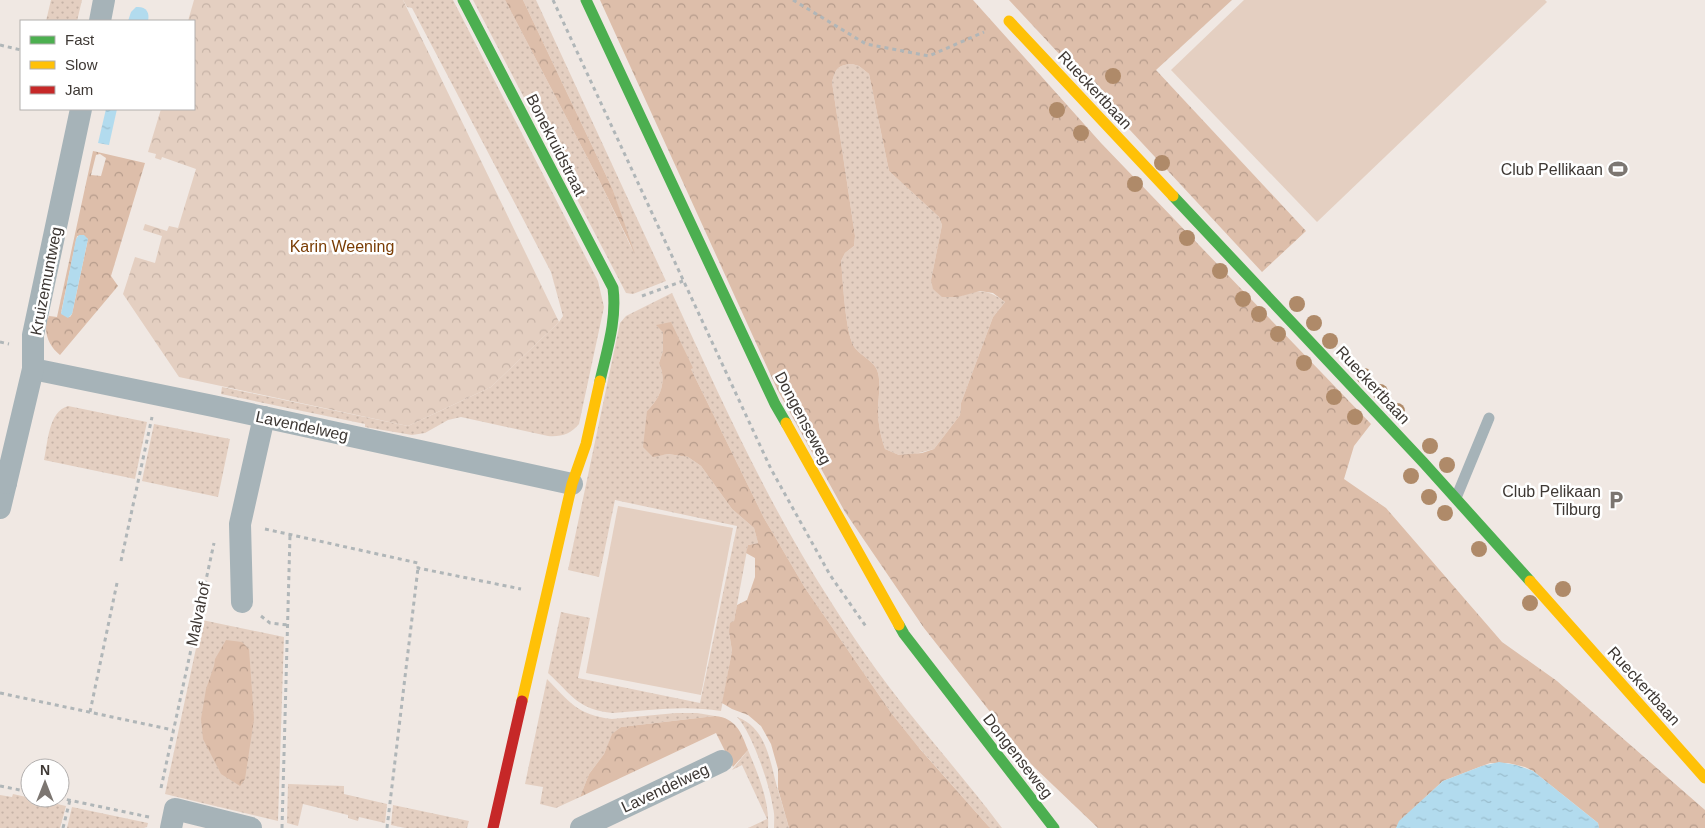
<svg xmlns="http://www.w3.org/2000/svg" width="1705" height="828" viewBox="0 0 1705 828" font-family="Arial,sans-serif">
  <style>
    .grass { fill: url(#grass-dots) }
    .forest { fill: url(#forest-crowns); fill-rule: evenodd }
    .park { fill: url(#park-crowns) }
    .pitch { fill: #e4cfc1 }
    .water { fill: url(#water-ripples) }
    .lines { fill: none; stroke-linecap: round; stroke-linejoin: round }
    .path { stroke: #b0b6b8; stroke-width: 3; stroke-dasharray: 4 4; stroke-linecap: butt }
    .lane { stroke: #a6b3b8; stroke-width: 11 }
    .street { stroke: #a6b3b8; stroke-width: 22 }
    .fast { stroke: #4caf50; stroke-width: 11 }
    .slow { stroke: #ffc107; stroke-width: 11 }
    .jam { stroke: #c62828; stroke-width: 11 }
    .tree { fill: #af8a69 }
    .labels { text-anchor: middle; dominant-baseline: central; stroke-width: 5; stroke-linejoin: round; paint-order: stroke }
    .street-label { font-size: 16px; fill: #3e3834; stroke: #fff }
    .poi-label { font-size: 16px; fill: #3e3834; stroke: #fff; text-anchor: end }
    .park-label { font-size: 16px; fill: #7a3d05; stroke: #fff }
  </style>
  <defs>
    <pattern id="grass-dots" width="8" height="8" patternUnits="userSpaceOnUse" patternTransform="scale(1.25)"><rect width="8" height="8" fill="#e4cfc1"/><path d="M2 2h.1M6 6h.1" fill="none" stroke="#c5b2a6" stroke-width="1.8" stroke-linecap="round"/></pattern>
    <pattern id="forest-crowns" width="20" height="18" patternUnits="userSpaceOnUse" patternTransform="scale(1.25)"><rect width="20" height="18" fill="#ddbeaa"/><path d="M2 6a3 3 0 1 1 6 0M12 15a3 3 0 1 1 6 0" fill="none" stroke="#b59b8b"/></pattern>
    <pattern id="park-crowns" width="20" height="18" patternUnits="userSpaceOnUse" patternTransform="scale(1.25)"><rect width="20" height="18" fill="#e4cfc1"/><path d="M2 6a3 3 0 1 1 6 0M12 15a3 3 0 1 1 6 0" fill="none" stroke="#c5b2a6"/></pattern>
    <pattern id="water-ripples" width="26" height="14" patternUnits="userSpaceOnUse" patternTransform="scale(1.25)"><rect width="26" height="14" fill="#b2dbee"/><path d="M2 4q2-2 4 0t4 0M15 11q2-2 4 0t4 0" fill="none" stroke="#9abdcd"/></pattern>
  </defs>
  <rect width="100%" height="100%" fill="#f0e8e3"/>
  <g class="grass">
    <polygon points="51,0 82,0 77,21 46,21"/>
    <path d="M403,0H453L598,281L604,307L579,424C571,434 561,437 548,436L461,417L448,420L425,433L412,435L365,427V424L221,394L222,387L408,426L491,387L559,322L563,316L551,272L412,8L407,7Z"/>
    <polygon points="473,0 505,0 599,180 632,249 613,190 523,0 536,0 666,281 633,294 626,293"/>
    <path d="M852,64L859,66L869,74L889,171L939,217L942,225L931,280L958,297C978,289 988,289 1005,302L993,317L961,403L960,415L934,449L911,455H899L885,449C881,437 878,424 878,412C878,399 881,385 878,373C875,361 862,357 855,348C845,335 843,279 841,261L845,253L854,246L855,236L832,82C836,69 837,65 852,64Z"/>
    <path d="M672,293C721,399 767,503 831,602C854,639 880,676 907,710C939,750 972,788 1002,828H990L915,743L892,714L805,588L764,518L691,369L663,332V351L659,363C667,381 661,397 647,411L653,456L668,454L688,457L701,466L732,509L754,528L758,543L748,545L734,621L729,632L732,651L721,711C685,705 649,710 613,713C578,710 572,695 548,673L561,612L590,618L578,678L700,703L737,526L615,500L599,577L568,570L620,323L626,316Z"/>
    <path d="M68,406L147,422L135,479L44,460C48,443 48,412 68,406Z"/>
    <polygon points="154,424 230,439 218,497 142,481"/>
    <polygon points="202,620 284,637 278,821 165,794"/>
    <path d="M547,679C570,702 577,715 612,719L676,713H697L715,716L621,727L612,735L604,754L589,774L580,797L556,808L540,804L543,787L525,784Z"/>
    <path d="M737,717C766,727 770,761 777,787C781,801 785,814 789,828H774C774,821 775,815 773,808C770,786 752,732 737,717Z"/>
    <path d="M748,750C758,774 770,802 768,828H748L767,819L742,765L732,770Z"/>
    <polygon points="288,784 344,786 344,794 387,804 385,823 359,817 358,821 348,818 348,815 303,804 298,826 287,823"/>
    <polygon points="13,794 66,806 60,828 0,828 0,795 12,797"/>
    <polygon points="393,805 469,821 467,828 405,828 391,825"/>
    <polygon points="72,807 148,823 147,827 144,828 67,828"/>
  </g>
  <g class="forest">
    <polygon points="505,0 523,0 613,190 635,254 599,180"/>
    <path d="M600,0H973L1101,143L1371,424L1354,446L1344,479L1386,508L1502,642L1557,681L1705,810V828H1599L1598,823L1533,771L1525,767L1508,763H1490L1482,766L1443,781L1400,821L1396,828H1098L1032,765L924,628L845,512L777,389ZM852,64L859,66L869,74L889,171L939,217L942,225L931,280L933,289L942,297H958L980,291L993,293L1005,302L993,317L961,403L960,415L934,449L922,453L899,455L885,449C881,437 878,424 878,411C878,399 881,385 878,373C875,361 862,357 855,348C845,335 843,279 841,261L845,253L854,246L855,236L832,82C836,69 837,65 852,64Z"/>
    <polygon points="1009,0 1232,0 1156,70 1306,231 1262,272"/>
    <path d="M93,151L145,163L111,276L118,286L60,355C48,345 42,330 49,316L57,317ZM100,154L106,158L101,176L91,175L96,155ZM77,236L88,239L72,314L70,317L61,313Z"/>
    <path d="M671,322L693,368L691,369L764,518L805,588L892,714L920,749L990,828H789L778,789V769L771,744L761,726L748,715L732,709L722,703L732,651L729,632L730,623L734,621L737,605L747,600L755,577V558L746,553L748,545L758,543L754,528L732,509L701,466L688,457L668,454L653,457L643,447L647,411C661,397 667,381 659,363L663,351V332L656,325Z"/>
    <polygon points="226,640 242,642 249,649 254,719 245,779 240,786 221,774 203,739 201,719 206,689 214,666 215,659"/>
    <path d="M715,716C736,718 741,732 748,750L733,767L716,733L580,797L589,774L604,754L612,734L621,727Z"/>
  </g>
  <polygon class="park" points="194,0 403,0 559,322 491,387 408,426 179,377 123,294 135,257 155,263 162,236 143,230 145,224 167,231 169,226 178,228 196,169 162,157 161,160 155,158 156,154 148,152 161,109 194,109 194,21 188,21"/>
  <g class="pitch">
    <polygon points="1244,0 1545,0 1547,2 1317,222 1171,70"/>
    <polygon points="618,506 733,528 701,695 586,673"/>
  </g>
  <g class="water">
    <path d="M136,7C146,6 150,12 148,21H128L131,12Z"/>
    <polygon points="106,109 117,109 109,145 98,143"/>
    <polygon points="79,235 84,235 88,239 72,314 68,318 61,314 76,239"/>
    <polygon points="1499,762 1516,765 1533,771 1598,823 1599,828 1396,828 1399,821 1443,781 1482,766"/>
  </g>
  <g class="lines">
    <g class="path">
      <polyline points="553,0 771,469 830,575 867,628"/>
      <polyline points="793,0 866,44 929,56 984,32"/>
      <polyline points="0,45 21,50"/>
      <polyline points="642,296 683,281"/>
      <polyline points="0,342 9,344"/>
      <polyline points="265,529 418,563 418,568 521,589"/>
      <polyline points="121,561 152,417"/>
      <polyline points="261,616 270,623 288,625"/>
      <polyline points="0,693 173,730"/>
      <polyline points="90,712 117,583"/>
      <polyline points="0,786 30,792"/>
      <polyline points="161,788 214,543"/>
      <polyline points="59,798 149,817"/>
      <polyline points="63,828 70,800"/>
      <polyline points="282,828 290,535"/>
      <polyline points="387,828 418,568"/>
    </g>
    <polyline class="lane" points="1456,498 1489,418"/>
    <g class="street">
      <polyline points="100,21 104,0"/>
      <polyline points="33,369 213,406 572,484"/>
      <polyline points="0,482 6,483 0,508"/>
      <polyline points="6,483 33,369 33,335 81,109"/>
      <polyline points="242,602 240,524 264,417"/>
      <polyline points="171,828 175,809 251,828"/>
      <polyline points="581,828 722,761"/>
    </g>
    <g class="fast">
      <path d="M463,0L613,288C617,320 607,350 600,381"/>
      <polyline points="586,0 775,404 786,423"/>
      <polyline points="1173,196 1423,462 1530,581"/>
      <polyline points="899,625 904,634 1054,828"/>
    </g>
    <g class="slow">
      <polyline points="1009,21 1173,196"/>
      <polyline points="786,423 899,625"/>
      <polyline points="1530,581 1705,778"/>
      <polyline points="522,701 572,484 586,444 600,381"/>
    </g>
    <polyline class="jam" points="493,828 522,701"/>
  </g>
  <g class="tree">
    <circle cx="1113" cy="76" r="8"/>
    <circle cx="1057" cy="110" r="8"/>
    <circle cx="1081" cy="133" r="8"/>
    <circle cx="1162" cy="163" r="8"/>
    <circle cx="1135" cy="184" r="8"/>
    <circle cx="1187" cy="238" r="8"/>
    <circle cx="1220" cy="271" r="8"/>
    <circle cx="1243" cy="299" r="8"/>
    <circle cx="1297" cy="304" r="8"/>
    <circle cx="1259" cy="314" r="8"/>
    <circle cx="1314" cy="323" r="8"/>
    <circle cx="1278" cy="334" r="8"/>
    <circle cx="1330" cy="341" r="8"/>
    <circle cx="1304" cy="363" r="8"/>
    <circle cx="1364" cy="376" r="8"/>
    <circle cx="1380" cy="392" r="8"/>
    <circle cx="1334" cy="397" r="8"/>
    <circle cx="1397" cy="411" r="8"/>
    <circle cx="1355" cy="417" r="8"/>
    <circle cx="1430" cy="446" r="8"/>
    <circle cx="1447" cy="465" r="8"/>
    <circle cx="1411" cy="476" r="8"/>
    <circle cx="1429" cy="497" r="8"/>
    <circle cx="1445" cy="513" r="8"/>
    <circle cx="1479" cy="549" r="8"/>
    <circle cx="1563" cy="589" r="8"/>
    <circle cx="1530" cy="603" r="8"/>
  </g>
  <defs>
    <g id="stadium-bare" transform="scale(1.5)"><path d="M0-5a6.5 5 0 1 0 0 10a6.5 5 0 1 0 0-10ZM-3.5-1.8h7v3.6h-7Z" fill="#7c7671" stroke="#fff" stroke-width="2.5" paint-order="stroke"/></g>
    <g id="parking-bare" transform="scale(1.5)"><path d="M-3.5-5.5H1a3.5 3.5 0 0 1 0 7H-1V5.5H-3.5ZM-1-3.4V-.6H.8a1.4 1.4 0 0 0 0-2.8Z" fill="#7c7671" stroke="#fff" stroke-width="2.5" paint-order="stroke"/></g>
  </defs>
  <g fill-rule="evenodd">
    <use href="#stadium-bare" x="1618" y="169"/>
    <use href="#parking-bare" x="1616" y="500"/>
  </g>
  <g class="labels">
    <g class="street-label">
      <text transform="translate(1095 90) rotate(47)">Rueckertbaan</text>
      <text transform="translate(556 145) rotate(63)">Bonekruidstraat</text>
      <text transform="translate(46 281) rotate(-79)">Kruizemuntweg</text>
      <text transform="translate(1373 385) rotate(47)">Rueckertbaan</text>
      <text transform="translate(803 418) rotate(62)">Dongenseweg</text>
      <text transform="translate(302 426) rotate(12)">Lavendelweg</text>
      <text transform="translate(198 614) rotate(-78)">Malvahof</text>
      <text transform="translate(1644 686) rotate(48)">Rueckertbaan</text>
      <text transform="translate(1018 756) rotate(52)">Dongenseweg</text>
      <text transform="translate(665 788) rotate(-25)">Lavendelweg</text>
    </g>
    <g class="poi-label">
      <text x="1603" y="169">Club Pellikaan</text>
      <text x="1601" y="491">Club Pelikaan<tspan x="1601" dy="18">Tilburg</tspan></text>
    </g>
    <g class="park-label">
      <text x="342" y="246">Karin Weening</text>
    </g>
  </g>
  <rect x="20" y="20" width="175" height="90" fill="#ffffff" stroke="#b2afae"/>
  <rect x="30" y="36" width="25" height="8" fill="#4caf50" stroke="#b2afae"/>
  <text x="65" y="45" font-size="15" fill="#3e3834">Fast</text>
  <rect x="30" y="61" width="25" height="8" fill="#ffc107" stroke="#b2afae"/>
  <text x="65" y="70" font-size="15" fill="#3e3834">Slow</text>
  <rect x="30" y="86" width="25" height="8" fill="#c62828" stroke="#b2afae"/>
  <text x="65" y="95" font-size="15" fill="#3e3834">Jam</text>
  <g transform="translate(45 783)"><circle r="24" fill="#ffffff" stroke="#b2afae"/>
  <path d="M0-4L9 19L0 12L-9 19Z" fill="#7c7671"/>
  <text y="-8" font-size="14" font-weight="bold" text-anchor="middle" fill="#3e3834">N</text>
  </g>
</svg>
